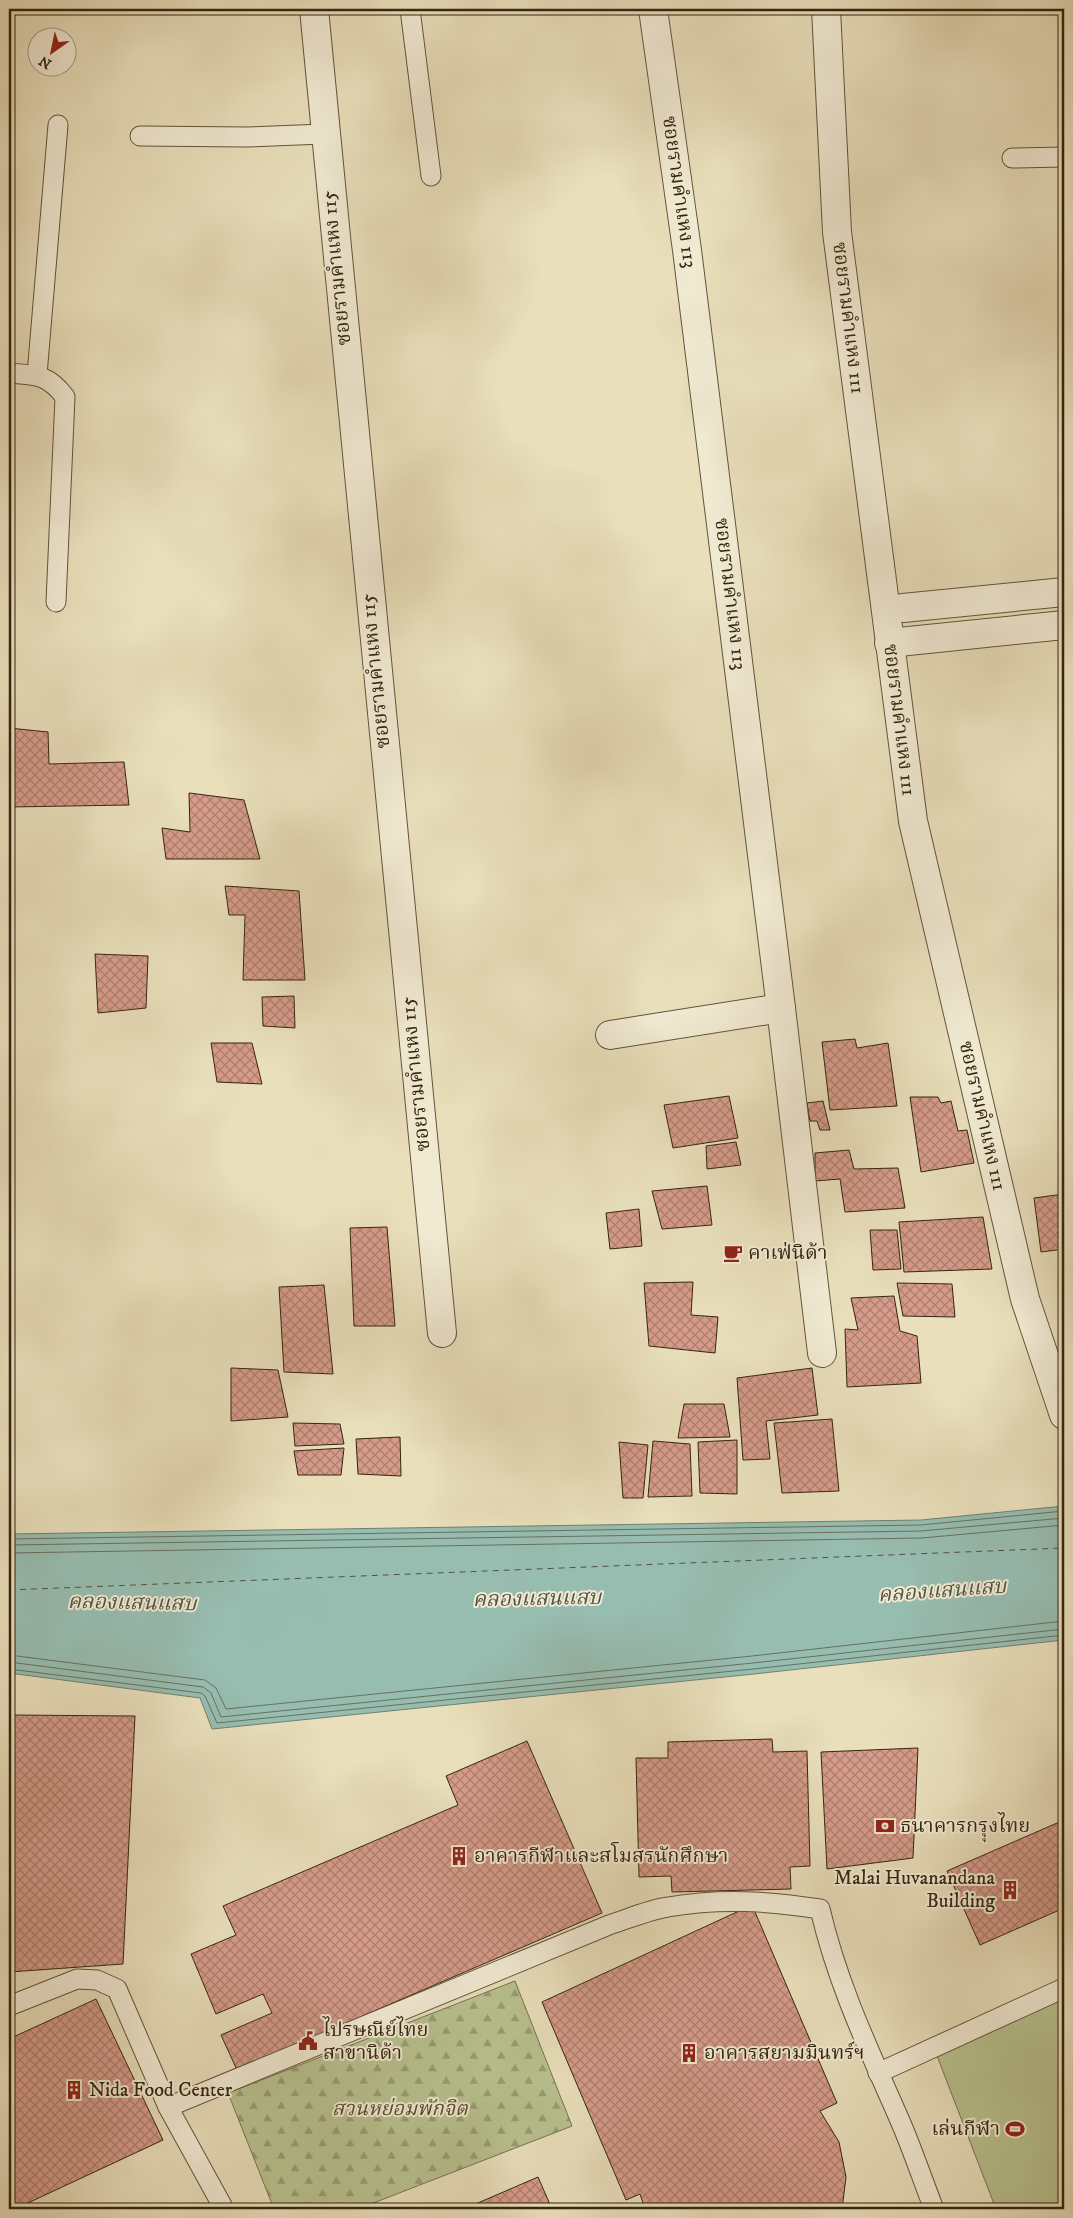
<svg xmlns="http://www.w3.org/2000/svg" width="1073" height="2218" viewBox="0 0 1073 2218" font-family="'IM FELL DW Pica','Noto Serif Thai',serif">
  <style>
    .forest { fill: url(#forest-firs); stroke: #76734f }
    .pitch { fill: #b8c18f; stroke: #76734f }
    .water { fill: #97bdb1; stroke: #708070 }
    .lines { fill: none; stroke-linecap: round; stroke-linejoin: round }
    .shore { stroke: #667160; stroke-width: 1 }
    .ferry { stroke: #525340; stroke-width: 1; stroke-dasharray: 6 5; stroke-linecap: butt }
    .building { fill: url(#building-cross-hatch); stroke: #35250f }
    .service-casing { stroke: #62543a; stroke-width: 21 }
    .minor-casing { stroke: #62543a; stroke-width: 30 }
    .service { stroke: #f1ead3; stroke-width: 19 }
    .minor { stroke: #f1ead3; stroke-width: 28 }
    .labels { text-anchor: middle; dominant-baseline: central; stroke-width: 4; stroke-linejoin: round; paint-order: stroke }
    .street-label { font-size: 20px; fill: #35250f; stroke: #f1ead3 }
    .poi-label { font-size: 20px; fill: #35250f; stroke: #f1ead3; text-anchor: start }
    .park-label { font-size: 20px; font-style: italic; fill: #564c2f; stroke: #f1ead3 }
    .water-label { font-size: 21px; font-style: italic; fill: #525340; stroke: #f1ead3 }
  </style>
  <defs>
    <pattern id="forest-firs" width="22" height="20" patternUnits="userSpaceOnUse" patternTransform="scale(1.25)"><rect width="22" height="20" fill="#b8c18f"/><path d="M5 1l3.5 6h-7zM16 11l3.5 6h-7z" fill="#969d73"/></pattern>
    <pattern id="building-cross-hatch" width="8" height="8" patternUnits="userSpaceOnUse" patternTransform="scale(1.25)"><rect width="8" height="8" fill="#d69b8a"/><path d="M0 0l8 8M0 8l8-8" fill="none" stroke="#ae7e6f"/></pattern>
  </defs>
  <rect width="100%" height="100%" fill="#e9dfbb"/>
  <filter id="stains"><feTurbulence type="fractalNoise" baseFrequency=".004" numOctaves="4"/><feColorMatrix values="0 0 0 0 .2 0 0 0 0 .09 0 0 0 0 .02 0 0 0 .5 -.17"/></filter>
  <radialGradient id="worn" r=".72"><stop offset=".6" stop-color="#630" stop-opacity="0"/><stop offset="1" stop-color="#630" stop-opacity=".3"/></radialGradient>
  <polygon class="forest" points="515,1981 572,2126 358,2209 274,2209 228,2093"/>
  <polygon class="pitch" points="1064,1998 1064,2209 996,2209 934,2048"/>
  <polygon class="water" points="1064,1506 1064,1640 754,1674 212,1729 200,1698 9,1673 9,1534 921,1520"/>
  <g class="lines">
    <g class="shore">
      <polyline points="9,1539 921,1525 1064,1511"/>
      <polyline points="9,1545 921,1531 1064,1518"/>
      <polyline points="9,1553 922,1538 1064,1525"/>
      <polyline points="9,1655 205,1680 216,1688 226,1709 752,1656 1064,1621"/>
      <polyline points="9,1662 203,1687 211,1693 221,1717 753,1663 1064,1629"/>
      <polyline points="9,1669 201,1693 205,1696 217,1723 753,1669 1064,1635"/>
    </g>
    <polyline class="ferry" points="9,1590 1064,1548"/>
  </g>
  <g class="building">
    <polygon points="9,728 48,732 49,764 124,762 129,805 9,807"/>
    <polygon points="189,793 244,800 260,859 166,859 162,828 190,832"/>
    <polygon points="225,886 299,891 305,980 243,980 245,915 229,915"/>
    <polygon points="95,954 148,956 146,1008 98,1013"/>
    <polygon points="294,996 295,1028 263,1026 262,997"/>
    <polygon points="855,1039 857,1048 888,1043 897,1106 830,1110 822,1042"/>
    <polygon points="211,1043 252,1043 262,1084 217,1082"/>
    <polygon points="729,1096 738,1138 673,1148 664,1105"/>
    <polygon points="910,1097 938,1097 941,1103 951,1101 958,1131 967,1130 974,1163 921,1172"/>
    <polygon points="823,1101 830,1130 820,1130 817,1121 810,1121 807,1103"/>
    <polygon points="736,1142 741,1165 707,1169 706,1146"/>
    <polygon points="849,1150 854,1169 898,1168 905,1208 845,1212 840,1179 815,1181 815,1153"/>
    <polygon points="707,1186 712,1225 662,1229 652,1191"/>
    <polygon points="1064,1194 1064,1249 1041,1252 1034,1198"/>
    <polygon points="639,1209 642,1246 610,1249 606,1213"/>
    <polygon points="983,1217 992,1269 904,1272 899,1222"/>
    <polygon points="387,1227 395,1326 354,1326 350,1228"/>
    <polygon points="870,1230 897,1230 901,1269 873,1270"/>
    <polygon points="693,1282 691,1315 718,1317 715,1353 649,1346 644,1283"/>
    <polygon points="897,1283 952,1284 955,1317 903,1316"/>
    <polygon points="324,1285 333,1374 284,1372 279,1287"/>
    <polygon points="894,1296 900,1331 917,1336 921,1383 847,1387 845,1329 858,1330 851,1298"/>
    <polygon points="231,1368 278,1370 288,1417 231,1421"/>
    <polygon points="812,1368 818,1415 766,1421 770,1459 743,1460 737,1378"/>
    <polygon points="684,1404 724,1404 730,1437 678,1438"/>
    <polygon points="832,1419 839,1491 782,1493 774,1423"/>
    <polygon points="293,1423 340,1424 344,1444 295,1446"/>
    <polygon points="400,1437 401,1476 358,1474 356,1439"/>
    <polygon points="737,1440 737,1494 700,1493 698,1442"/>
    <polygon points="653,1441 690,1444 692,1496 648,1497"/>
    <polygon points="619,1442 648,1445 643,1498 623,1498"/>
    <polygon points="344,1448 341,1475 298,1475 294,1451"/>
    <polygon points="9,1715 135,1716 123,1964 9,1972"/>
    <polygon points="772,1739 773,1752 807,1751 810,1866 790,1867 791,1889 672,1892 671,1876 639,1877 636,1758 668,1758 668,1742"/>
    <polygon points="527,1741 602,1913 237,2070 221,2035 272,2013 263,1994 216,2014 191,1954 236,1935 223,1906 458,1805 446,1776"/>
    <polygon points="918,1748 913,1858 827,1869 821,1752"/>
    <polygon points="1064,1820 1064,1908 980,1945 947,1871"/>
    <polygon points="752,1905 837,2103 820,2111 839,2142 846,2177 842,2209 645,2209 640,2194 626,2200 542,2002"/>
    <polygon points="96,1999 163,2140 15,2209 9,2209 9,2039"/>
    <polygon points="538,2177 552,2209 464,2209"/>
  </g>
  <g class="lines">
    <g class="service-casing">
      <g id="service">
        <polyline points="410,9 431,176"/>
        <polyline points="140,136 247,137 324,134"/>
        <polyline points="1012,158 1064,157"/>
        <path d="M9,373C35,375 48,374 65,397L56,602"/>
        <polyline points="37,375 58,125"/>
        <polyline points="9,2006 77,1979 97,1980 117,1989 168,2107 224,2209"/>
        <polyline points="878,2073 1064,1988"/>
        <path d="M168,2107L609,1925C628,1919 648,1910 668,1907C720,1898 768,1901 820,1909C838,1986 870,2052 901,2123C913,2151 923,2181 934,2209"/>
      </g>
    </g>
    <g class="minor-casing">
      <g id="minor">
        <polyline points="314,9 442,1333"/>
        <polyline points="826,9 837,232 913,821 1025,1299 1064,1415"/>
        <polyline points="903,608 1064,592"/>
        <polyline points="889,643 1064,625"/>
        <polyline points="781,1008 822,1353"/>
        <polyline points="610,1035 781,1008 687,250 653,9"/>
      </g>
    </g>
    <use href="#service" class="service"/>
    <use href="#minor" class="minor"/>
  </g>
  <defs>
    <g id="cafe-bare" transform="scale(1.5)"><path d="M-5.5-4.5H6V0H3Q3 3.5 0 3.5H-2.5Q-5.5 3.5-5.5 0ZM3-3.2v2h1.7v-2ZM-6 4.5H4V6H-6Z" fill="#8f2418" stroke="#f1ead3" stroke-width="2.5" paint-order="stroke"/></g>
    <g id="bank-bare" transform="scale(1.5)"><path d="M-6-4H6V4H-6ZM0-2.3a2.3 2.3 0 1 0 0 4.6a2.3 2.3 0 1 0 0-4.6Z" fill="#8f2418" stroke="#f1ead3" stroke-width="2.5" paint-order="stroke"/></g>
    <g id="building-bare" transform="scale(1.5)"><path d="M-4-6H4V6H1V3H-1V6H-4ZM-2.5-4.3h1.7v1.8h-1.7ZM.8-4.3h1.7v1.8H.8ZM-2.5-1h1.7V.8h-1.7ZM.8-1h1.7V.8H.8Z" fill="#8f2418" stroke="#f1ead3" stroke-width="2.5" paint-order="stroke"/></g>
    <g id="civic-bare" transform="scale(1.5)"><path d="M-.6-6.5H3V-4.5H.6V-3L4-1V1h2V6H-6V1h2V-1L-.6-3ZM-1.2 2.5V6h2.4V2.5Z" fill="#8f2418" stroke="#f1ead3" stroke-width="2.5" paint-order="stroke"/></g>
    <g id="stadium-bare" transform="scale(1.5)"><path d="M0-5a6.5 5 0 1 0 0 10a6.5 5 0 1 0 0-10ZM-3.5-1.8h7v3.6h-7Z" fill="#8f2418" stroke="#f1ead3" stroke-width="2.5" paint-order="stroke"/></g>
  </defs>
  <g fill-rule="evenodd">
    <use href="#cafe-bare" x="733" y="1253"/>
    <use href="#bank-bare" x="885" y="1826"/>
    <use href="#building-bare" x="459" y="1856"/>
    <use href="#building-bare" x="1010" y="1890"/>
    <use href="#civic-bare" x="308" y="2041"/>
    <use href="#building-bare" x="689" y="2053"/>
    <use href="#building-bare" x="74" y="2090"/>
    <use href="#stadium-bare" x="1015" y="2129"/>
  </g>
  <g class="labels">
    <g class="street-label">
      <text transform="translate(679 192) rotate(82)">ซอยรามคำแหง 113</text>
      <text transform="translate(337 268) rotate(-96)">ซอยรามคำแหง 115</text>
      <text transform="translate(848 318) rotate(83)">ซอยรามคำแหง 111</text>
      <text transform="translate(730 594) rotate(83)">ซอยรามคำแหง 113</text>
      <text transform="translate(376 671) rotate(-96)">ซอยรามคำแหง 115</text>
      <text transform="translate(899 720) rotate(83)">ซอยรามคำแหง 111</text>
      <text transform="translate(416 1074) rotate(-96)">ซอยรามคำแหง 115</text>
      <text transform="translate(982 1116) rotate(77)">ซอยรามคำแหง 111</text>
    </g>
    <g class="poi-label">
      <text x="748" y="1253">คาเฟ่นิด้า</text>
      <text x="900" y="1826">ธนาคารกรุุงไทย</text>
      <text x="474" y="1856">อาคารกีฬาและสโมสรนักศึกษา</text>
      <text x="995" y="1878" text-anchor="end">Malai Huvanandana<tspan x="995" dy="23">Building</tspan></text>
      <text x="323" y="2030">ไปรษณีย์ไทย<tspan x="323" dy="23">สาขานิด้า</tspan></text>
      <text x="704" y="2053">อาคารสยามมินทร์ฯ</text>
      <text x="89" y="2090">Nida Food Center</text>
      <text x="1000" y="2129" text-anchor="end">เล่นกีฬา</text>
    </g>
    <g class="park-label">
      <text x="400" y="2109">สวนหย่อมพักจิต</text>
    </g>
    <g class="water-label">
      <text transform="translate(942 1591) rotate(-4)">คลองแสนแสบ</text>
      <text transform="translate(537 1599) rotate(-1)">คลองแสนแสบ</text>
      <text transform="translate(132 1603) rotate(1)">คลองแสนแสบ</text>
    </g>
  </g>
  <rect width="1073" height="2218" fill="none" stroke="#e9dfbb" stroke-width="30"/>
  <rect x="10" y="10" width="1053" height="2198" fill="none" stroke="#35250f" stroke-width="2.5"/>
  <rect x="15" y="15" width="1043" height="2188" fill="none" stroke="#35250f"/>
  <g transform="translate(52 52) rotate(213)"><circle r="24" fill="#f1ead3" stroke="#a69b85"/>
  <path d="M0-4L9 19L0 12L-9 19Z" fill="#8f2418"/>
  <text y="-8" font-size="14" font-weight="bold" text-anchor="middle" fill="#35250f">N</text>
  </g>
  <rect width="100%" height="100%" filter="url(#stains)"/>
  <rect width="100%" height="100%" fill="url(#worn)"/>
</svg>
